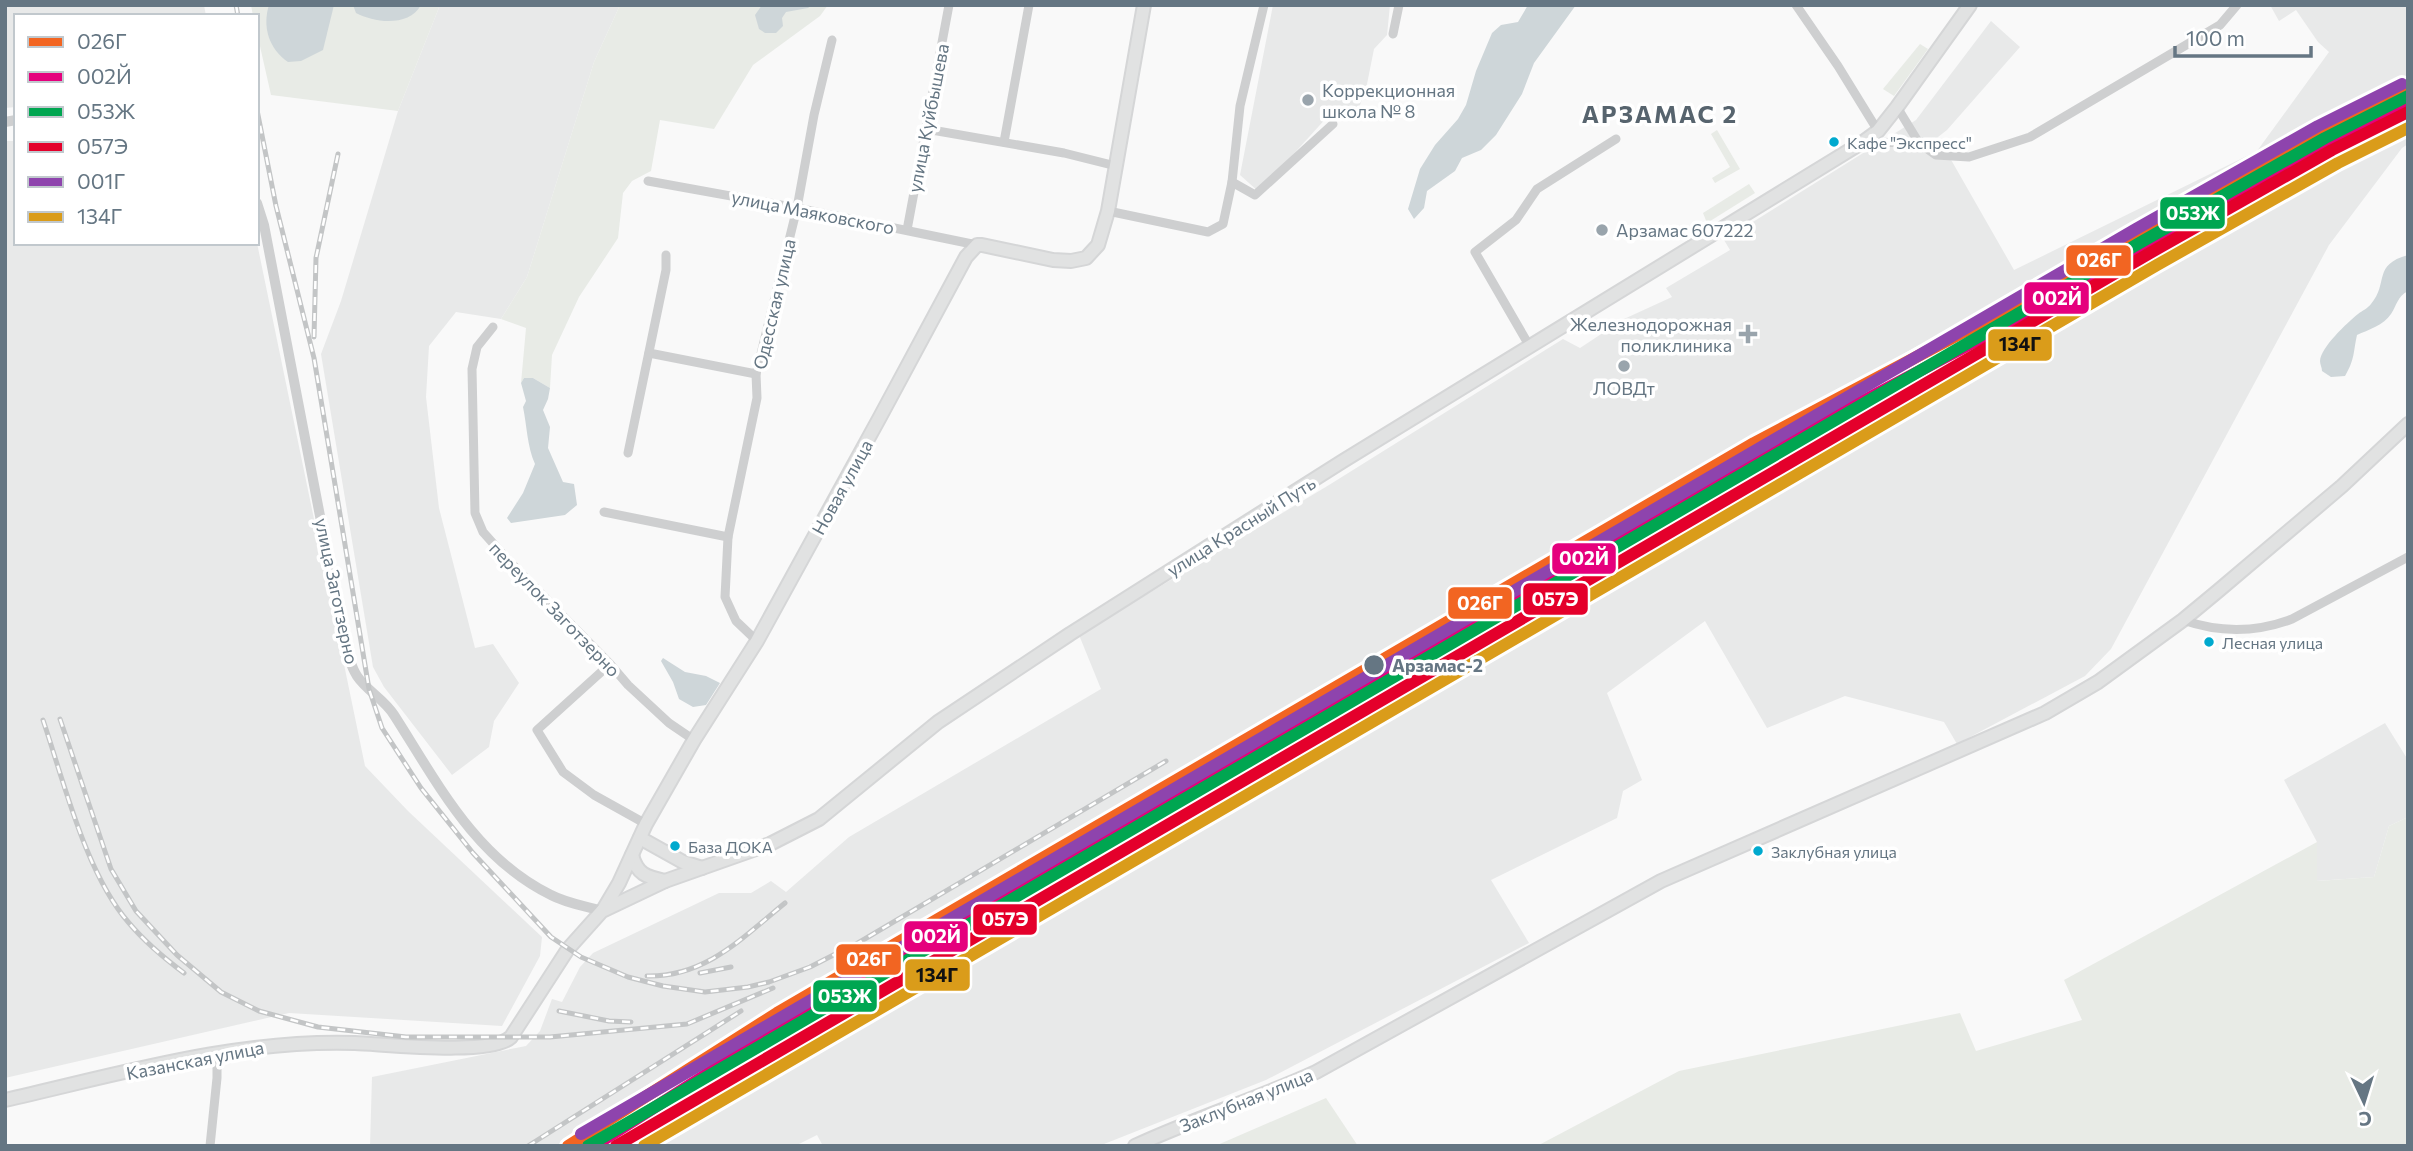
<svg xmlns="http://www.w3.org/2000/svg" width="2413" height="1151" viewBox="0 0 2413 1151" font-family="Commissioner,sans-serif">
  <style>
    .built { fill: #e8e9e9 }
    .green { fill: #e8ebe6 }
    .water { fill: #ced6d9 }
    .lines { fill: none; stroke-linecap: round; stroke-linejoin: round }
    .secondary-casing { stroke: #d5d6d7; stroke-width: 16 }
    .minor { stroke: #cecfd0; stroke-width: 9 }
    .tertiary { stroke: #cecfd0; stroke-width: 10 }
    .secondary { stroke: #e1e2e2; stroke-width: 12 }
    .rail-casing { stroke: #c3c5c6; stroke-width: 5 }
    .rail { stroke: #fff; stroke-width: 2.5; stroke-dasharray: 8; stroke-linecap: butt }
    .rail-1-casing { stroke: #fff; stroke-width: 18 }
    .rail-2-casing { stroke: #fff; stroke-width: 18 }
    .rail-3-casing { stroke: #fff; stroke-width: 18 }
    .rail-4-casing { stroke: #fff; stroke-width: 18 }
    .rail-5-casing { stroke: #fff; stroke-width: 18 }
    .rail-6-casing { stroke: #fff; stroke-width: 18 }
    .rail-1 { stroke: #f26522; stroke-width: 12 }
    .rail-2 { stroke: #e5007d; stroke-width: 12 }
    .rail-3 { stroke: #00a651; stroke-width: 12 }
    .rail-4 { stroke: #e4002b; stroke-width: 12 }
    .rail-5 { stroke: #8e44ad; stroke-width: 12 }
    .rail-6 { stroke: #da9c1a; stroke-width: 12 }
    .poi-dot { fill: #99a4ac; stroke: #fff; stroke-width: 2.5 }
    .bus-dot { fill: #00a9ce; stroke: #fff; stroke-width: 2.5 }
    .stop-dot { fill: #657683; stroke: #fff; stroke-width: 2.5 }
    .labels { text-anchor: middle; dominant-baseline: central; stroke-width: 7; stroke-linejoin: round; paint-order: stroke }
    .bus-label { font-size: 16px; fill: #657683; stroke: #fff; text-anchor: start }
    .poi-label { font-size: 18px; fill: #657683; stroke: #fff; text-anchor: start }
    .street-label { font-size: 18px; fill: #657683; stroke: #fff }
    .stop-label { font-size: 18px; font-weight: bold; fill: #657683; stroke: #fff; text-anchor: start }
    .district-label { font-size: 24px; font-weight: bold; letter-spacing: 2px; fill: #57646e; stroke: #fff }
    .line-badge { stroke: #fff; stroke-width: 2.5 }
    .badge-label { font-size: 19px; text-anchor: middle; font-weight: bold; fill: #fff }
    .pale-badge-label { font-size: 19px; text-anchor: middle; font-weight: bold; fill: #111 }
  </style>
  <rect width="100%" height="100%" fill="#f9f9f9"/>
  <g class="built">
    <polygon points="5,5 204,5 206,16 16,16 16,107 5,108"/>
    <polygon points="440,5 620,5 594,62 527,277 501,319 456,312 429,346 426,397 439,508 475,648 493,644 519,683 494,721 489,747 452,775 384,687 373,667 321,354 341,301 398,111"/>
    <polygon points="1273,5 1390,5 1387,35 1374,49 1367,84 1355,120 1329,115 1259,192 1240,175"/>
    <polygon points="2270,5 2408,5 2408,144 2402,148 2329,245 2111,649 2085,676 1957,744 1944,722 1845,696 1767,728 1705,621 1607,693 1642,780 1623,791 1617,818 1491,880 1529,943 1266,1080 1099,1146 823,1146 817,1135 795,1146 370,1146 372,1077 526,1046 540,1031 552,999 562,1002 580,967 593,953 719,893 751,893 771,881 786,892 849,837 1101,689 1079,635 1329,485 1563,339 1580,348 1624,319 1672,297 1666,288 1730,250 1724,240 1916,120 1991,21 2020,47 1947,130 1938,137 2014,270 2257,151 2329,52 2318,42 2296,10 2279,21"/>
    <polygon points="5,141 16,141 16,243 257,243 365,766 408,811 542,937 540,956 502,1026 289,1013 5,1078"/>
    <polygon points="2385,723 2408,760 2408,817 2389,826 2374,877 2316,881 2317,842 2284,780"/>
  </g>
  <g class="green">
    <polygon points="251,5 440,5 398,111 271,95 257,33 257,16 253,16"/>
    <polygon points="620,5 828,5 820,16 753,65 714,129 660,120 651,171 632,181 623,193 618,238 579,297 552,355 550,388 533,378 524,378 521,383 526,328 501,319 527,277 594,62"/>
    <polygon points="1920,44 1928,49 1894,96 1883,89"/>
    <polygon points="1717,130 1740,169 1715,183 1712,178 1730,167 1711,134"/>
    <polygon points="1749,184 1755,193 1707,223 1703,213"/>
    <polygon points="2408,817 2408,1146 1537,1146 1679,1071 1960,1013 1976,1051 2082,1020 2064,980 2317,842 2317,881 2374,877 2389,826"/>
    <polygon points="1326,1098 1358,1146 1215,1146"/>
  </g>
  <g class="water">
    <path d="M269,5H334L323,50L301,61L288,62C269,49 262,27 269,5Z"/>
    <path d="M353,5H421C409,27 375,23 356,13Z"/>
    <polygon points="762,5 812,5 808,8 786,12 782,18 783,26 776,33 765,33 759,29 755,15"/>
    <polygon points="1528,5 1576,5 1534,63 1522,94 1496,135 1481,150 1462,158 1455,171 1427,191 1424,208 1414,219 1408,209 1420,169 1435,145 1458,119 1466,105 1476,71 1492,33 1501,25 1518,22"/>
    <path d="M2408,255V291C2397,297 2397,305 2391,314C2384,325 2368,330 2357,335C2353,353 2355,359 2345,376L2331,377L2322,371C2322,368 2320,364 2320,361C2321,347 2347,323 2358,314C2362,311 2368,308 2371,304C2389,283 2372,265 2408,255Z"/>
    <path d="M524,378H533L550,388L548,399L543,410L550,427L548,448L563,482L574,484L577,505L565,515L511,523L507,518L523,493L535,464C527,446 527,426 523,407L526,401L521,383Z"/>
    <polygon points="663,658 685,672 706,676 720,683 706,705 693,707 679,699 673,682 661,661"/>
  </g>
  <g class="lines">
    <g class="secondary-casing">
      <g id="secondary">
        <polyline points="640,838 683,862 702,868"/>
        <path d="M632,855C637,874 646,877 665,881"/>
        <polyline points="603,910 619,883 646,824 694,740 757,641 880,417 966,257 977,245 982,245 1053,260 1071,261 1086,258 1098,245 1108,211 1144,5"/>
        <path d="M5,1100C120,1074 236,1039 355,1043C385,1044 492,1056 511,1037L568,949L602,911L665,881L770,844L819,819L938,722L1070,634L1343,461L1863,142L1878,131L1897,107L1970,5"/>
        <path d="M1135,1146C1195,1118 1257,1099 1316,1072L1661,881L2045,713L2098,682L2183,620L2218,591L2342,486L2408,424"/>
      </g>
    </g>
    <g class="minor">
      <polyline points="1796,5 1838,66 1878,131"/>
      <polyline points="1393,34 1399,5"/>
      <polyline points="1897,107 1919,143 1936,155 1969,157 2030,137 2220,25 2237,5"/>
      <polyline points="926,129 1064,153 1116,166"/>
      <polyline points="1004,142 1029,5"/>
      <polyline points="1863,142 1919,143"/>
      <polyline points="648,181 797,208 977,245"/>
      <polyline points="1232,182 1255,195 1333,124"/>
      <polyline points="1108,211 1208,232 1223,224 1232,182 1240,106 1264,5"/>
      <polyline points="907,230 949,5"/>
      <polyline points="493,327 477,347 472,369 475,513 483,532 507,559 610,664 628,685 669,723 694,740"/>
      <polyline points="1530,347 1475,252 1516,220 1537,189 1616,139"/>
      <polyline points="649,353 756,374"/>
      <polyline points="628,453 666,270 666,255"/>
      <polyline points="604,512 728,537"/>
      <path d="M2183,620C2220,633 2255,633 2292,619L2408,557"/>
      <polyline points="757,641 736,621 725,597 728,537 757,398 756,374 797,208 814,115 832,40"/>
      <polyline points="610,664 537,730 563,772 594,795 646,824"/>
      <polyline points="210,1146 217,1078 217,1053"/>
    </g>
    <g class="tertiary">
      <polyline points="5,122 16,120"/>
      <path d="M257,203L264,225L341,625C345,641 348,662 357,676C367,691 384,699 394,715C437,782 475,858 551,895C566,903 585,906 602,911"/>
    </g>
    <use href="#secondary" class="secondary"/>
    <g class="rail-casing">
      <g id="rail">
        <polyline points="236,5 238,16"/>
        <polyline points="257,110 276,206 314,358 369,689 382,728 421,788 473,853 551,937 581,957 628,977 663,986 705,992 748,987 769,982 810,967 849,947"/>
        <polyline points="314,337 316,258 338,154"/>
        <polyline points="60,719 111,869 136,911 177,955 221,992 259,1011 318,1027 406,1037 550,1037 687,1024 773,988"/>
        <path d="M43,720C64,782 86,874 129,923C145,942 164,958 184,973"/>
        <polyline points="841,953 1166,761"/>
        <polyline points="700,973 731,967"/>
        <path d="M647,976C706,977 742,938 785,903"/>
        <polyline points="559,1011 609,1021 631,1022"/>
        <polyline points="528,1146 741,1011"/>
      </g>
    </g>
    <use href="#rail" class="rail"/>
    <g class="rail-1-casing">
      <polyline id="rail-1" points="568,1146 777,1013 1754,443 2120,249 2328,128 2408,89"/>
    </g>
    <g class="rail-2-casing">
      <polyline id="rail-2" points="594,1146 784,1025 1761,455 2127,261 2335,140 2408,105"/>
    </g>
    <g class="rail-3-casing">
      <polyline id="rail-3" points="588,1146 2143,241 2325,138 2408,96"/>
    </g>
    <g class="rail-4-casing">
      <polyline id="rail-4" points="616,1146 2150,253 2332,150 2408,112"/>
    </g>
    <g class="rail-5-casing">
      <polyline id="rail-5" points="581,1134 2136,229 2318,126 2402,84"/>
    </g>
    <g class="rail-6-casing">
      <polyline id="rail-6" points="644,1146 2157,265 2338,163 2408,128"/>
    </g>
    <use href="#rail-1" class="rail-1"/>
    <use href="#rail-2" class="rail-2"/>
    <use href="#rail-3" class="rail-3"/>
    <use href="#rail-4" class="rail-4"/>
    <use href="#rail-5" class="rail-5"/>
    <use href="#rail-6" class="rail-6"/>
  </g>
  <g class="poi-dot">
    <circle cx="1308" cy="100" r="7"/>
    <circle cx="1602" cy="230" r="7"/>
    <path d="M1744.5 323.5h7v7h7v7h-7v7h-7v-7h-7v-7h7z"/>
    <circle cx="1624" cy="366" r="7"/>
  </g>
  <g class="bus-dot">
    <circle cx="1834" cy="142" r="6"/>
    <circle cx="2209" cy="642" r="6"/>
    <circle cx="675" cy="846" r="6"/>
    <circle cx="1758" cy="851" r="6"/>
  </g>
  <circle class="stop-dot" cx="1374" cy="665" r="11"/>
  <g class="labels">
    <g class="bus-label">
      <text x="1847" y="142">Кафе "Экспресс"</text>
      <text x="2222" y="642">Лесная улица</text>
      <text x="688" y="846">База ДОКА</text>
      <text x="1771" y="851">Заклубная улица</text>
    </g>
    <g class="poi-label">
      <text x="1322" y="90">Коррекционная<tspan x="1322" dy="21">школа № 8</tspan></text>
      <text x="1616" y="230">Арзамас 607222</text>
      <text x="1732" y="324" text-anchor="end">Железнодорожная<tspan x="1732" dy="21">поликлиника</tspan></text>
      <text x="1624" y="388" text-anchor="middle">ЛОВДт</text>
    </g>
    <g class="street-label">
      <text transform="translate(928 118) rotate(-79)">улица Куйбышева</text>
      <text transform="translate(813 212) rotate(11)">улица Маяковского</text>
      <text transform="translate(774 304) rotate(-77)">Одесская улица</text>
      <text transform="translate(842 487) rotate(-61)">Новая улица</text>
      <text transform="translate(1241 526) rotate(-32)">улица Красный Путь</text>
      <text transform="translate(337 591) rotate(78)">улица Заготзерно</text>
      <text transform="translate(555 609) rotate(46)">переулок Заготзерно</text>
      <text transform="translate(195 1060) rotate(-11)">Казанская улица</text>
      <text transform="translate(1246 1100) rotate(-22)">Заклубная улица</text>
    </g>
    <g class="stop-label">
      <text x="1392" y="665">Арзамас-2</text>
    </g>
    <g class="district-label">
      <text x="1660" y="113">АРЗАМАС 2</text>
    </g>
  </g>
  <g class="line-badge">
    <rect x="2159" y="196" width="67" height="34" rx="7" fill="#00a651"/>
    <rect x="2065" y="244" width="67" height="33" rx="7" fill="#f26522"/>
    <rect x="2023" y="281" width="67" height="34" rx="7" fill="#e5007d"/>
    <rect x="1987" y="328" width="66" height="34" rx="7" fill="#da9c1a"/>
    <rect x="1551" y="542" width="66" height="33" rx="7" fill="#e5007d"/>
    <rect x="1522" y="582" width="67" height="34" rx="7" fill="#e4002b"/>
    <rect x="1447" y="586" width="66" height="34" rx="7" fill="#f26522"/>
    <rect x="972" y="903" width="66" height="33" rx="7" fill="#e4002b"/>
    <rect x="903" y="920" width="66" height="33" rx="7" fill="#e5007d"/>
    <rect x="835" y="943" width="67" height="33" rx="7" fill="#f26522"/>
    <rect x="904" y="958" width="67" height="34" rx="7" fill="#da9c1a"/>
    <rect x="812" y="979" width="66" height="34" rx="7" fill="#00a651"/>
  </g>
  <g class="badge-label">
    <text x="2193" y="220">053Ж</text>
    <text x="2099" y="267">026Г</text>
    <text x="2057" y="305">002Й</text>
    <text x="1584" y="565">002Й</text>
    <text x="1555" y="606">057Э</text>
    <text x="1480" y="610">026Г</text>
    <text x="1005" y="926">057Э</text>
    <text x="936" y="943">002Й</text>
    <text x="869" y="966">026Г</text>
    <text x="845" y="1003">053Ж</text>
  </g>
  <g class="pale-badge-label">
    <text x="2020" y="351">134Г</text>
    <text x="937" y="982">134Г</text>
  </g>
  <rect width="2413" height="1151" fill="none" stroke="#657683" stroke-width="14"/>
  <rect x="14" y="14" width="245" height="231" fill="#ffffff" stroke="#c1c8cd" stroke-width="2"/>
  <rect x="28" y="37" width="35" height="10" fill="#f26522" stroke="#c1c8cd" stroke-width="2"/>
  <text x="77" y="49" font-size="21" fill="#657683">026Г</text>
  <rect x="28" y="72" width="35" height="10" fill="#e5007d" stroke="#c1c8cd" stroke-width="2"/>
  <text x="77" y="84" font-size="21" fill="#657683">002Й</text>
  <rect x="28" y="107" width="35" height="10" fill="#00a651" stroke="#c1c8cd" stroke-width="2"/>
  <text x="77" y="119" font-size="21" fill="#657683">053Ж</text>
  <rect x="28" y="142" width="35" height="10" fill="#e4002b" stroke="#c1c8cd" stroke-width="2"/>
  <text x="77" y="154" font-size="21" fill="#657683">057Э</text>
  <rect x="28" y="177" width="35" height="10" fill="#8e44ad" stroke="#c1c8cd" stroke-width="2"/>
  <text x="77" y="189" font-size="21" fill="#657683">001Г</text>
  <rect x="28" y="212" width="35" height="10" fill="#da9c1a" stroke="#c1c8cd" stroke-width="2"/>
  <text x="77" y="224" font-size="21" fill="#657683">134Г</text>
  <g transform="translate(2364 1102) rotate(176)" stroke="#ffffff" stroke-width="5" paint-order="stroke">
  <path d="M0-5L12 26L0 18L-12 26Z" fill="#657683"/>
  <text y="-10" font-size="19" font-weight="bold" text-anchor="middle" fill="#657683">С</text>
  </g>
  <path d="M2175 46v10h136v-10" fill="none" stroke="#657683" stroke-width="3.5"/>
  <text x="2186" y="46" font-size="21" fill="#657683" stroke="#ffffff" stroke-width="5" paint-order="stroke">100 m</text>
</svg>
